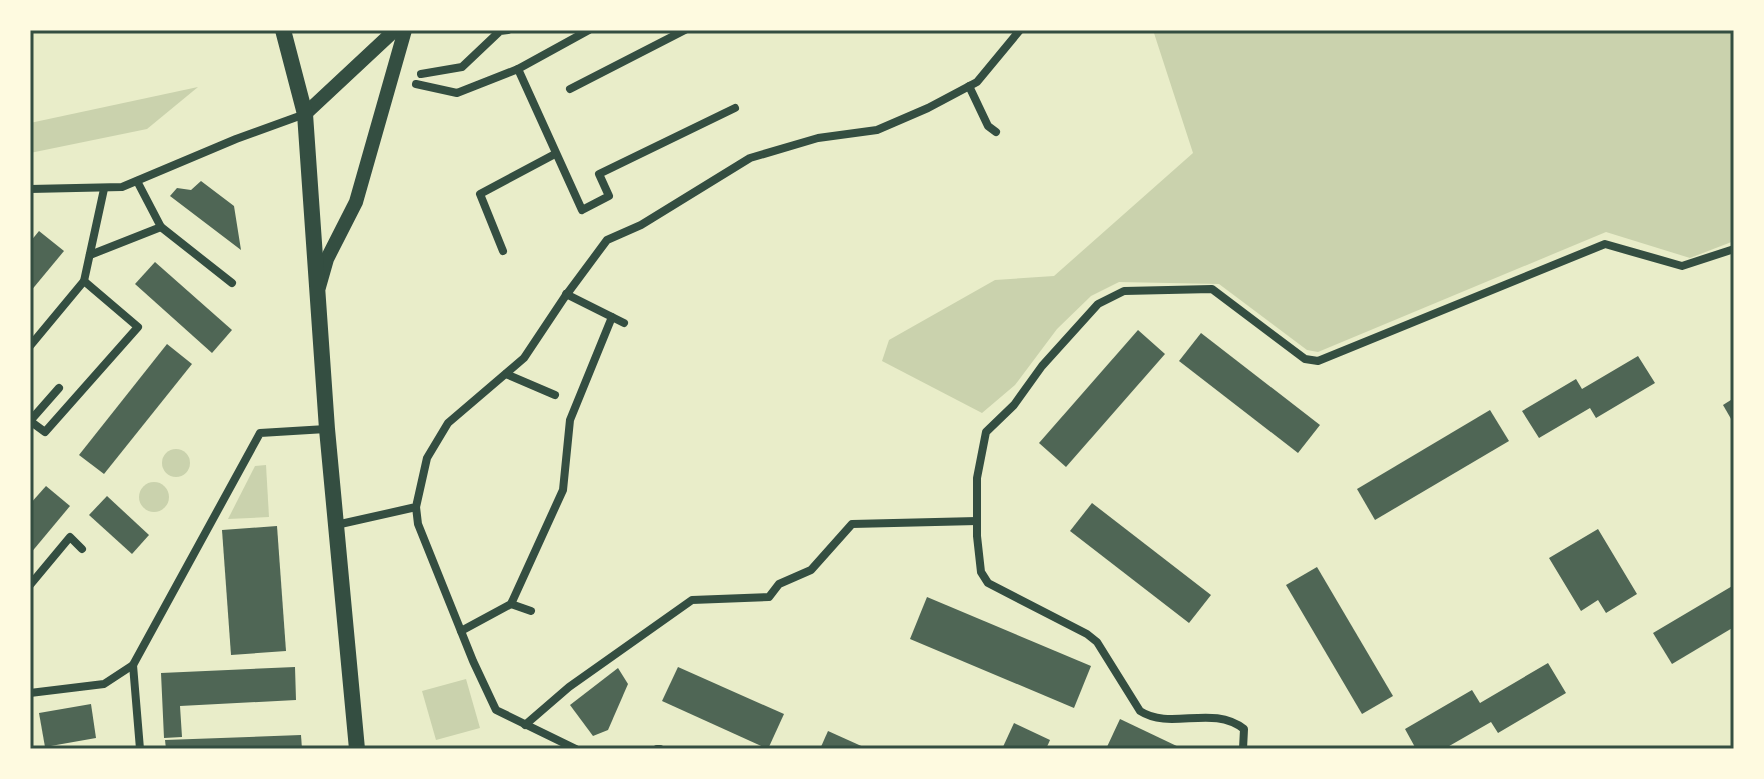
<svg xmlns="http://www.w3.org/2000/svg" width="1764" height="779" viewBox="0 0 1764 779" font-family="'Golos Text',sans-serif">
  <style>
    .green { fill: #cad2ad }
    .building { fill: #4f6655 }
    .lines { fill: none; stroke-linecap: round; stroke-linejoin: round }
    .minor { stroke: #344e41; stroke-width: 8 }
    .secondary { stroke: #344e41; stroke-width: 14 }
    .primary { stroke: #344e41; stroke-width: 16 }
    .neatline { fill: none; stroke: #344e41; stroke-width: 3 }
  </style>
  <rect width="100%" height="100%" fill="#e9edc9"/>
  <g class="green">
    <polygon points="1153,30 1734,30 1734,241 1690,258 1606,232 1318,352 1307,350 1219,284 1119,282 1091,296 1057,329 1015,385 982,413 882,361 889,340 995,280 1054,276 1193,153"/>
    <polygon points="198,87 147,129 30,153 30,123"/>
    <circle cx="176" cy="463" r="14"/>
    <polygon points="266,465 269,517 228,519 255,466"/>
    <circle cx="154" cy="497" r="15"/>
    <polygon points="466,679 480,728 436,740 422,691"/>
  </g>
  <g class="building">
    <polygon points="201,181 234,206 241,250 170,196 177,188 191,190"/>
    <polygon points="39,231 64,251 30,292 30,242"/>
    <polygon points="155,262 232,330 212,353 135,284"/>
    <polygon points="1138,330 1165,354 1066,467 1039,443"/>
    <polygon points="1201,333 1320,425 1298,453 1179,361"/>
    <polygon points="167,344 192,364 104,474 79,455"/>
    <polygon points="1638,356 1655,383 1596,418 1590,408 1539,438 1522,411 1576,379 1582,389"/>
    <polygon points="1734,398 1734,424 1723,405"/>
    <polygon points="1490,410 1509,441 1375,520 1357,489"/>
    <polygon points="46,486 70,506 30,554 30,504"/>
    <polygon points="107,496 149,535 132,554 89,515"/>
    <polygon points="1092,503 1211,595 1189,623 1070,531"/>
    <polygon points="277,526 286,651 231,655 222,530"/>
    <polygon points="1598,529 1637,594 1606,613 1598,600 1581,611 1549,558"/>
    <polygon points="1317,567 1393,696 1362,714 1286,585"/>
    <polygon points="1734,585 1734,627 1672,664 1653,633"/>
    <polygon points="927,597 1091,666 1074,708 910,639"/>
    <polygon points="1548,663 1566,693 1498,733 1491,722 1444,749 1416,749 1405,729 1472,690 1480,703"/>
    <polygon points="295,667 296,700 180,706 182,737 164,738 161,673"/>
    <polygon points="678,667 784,714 768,749 662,701"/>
    <polygon points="618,668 628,684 608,730 593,736 570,705"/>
    <polygon points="91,704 96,738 45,747 39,713"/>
    <polygon points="1120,719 1183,749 1106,749"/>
    <polygon points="1014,723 1050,740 1046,749 1002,749"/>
    <polygon points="828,731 868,749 820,749"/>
    <polygon points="301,735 302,749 166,749 165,740"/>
  </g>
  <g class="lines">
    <g class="minor">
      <polyline points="518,69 582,210 609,196 599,174 735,108"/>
      <polyline points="421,74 462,67 500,31 508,30"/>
      <polyline points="416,84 457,93 518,69 589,30"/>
      <polyline points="969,86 988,126 996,132"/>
      <polyline points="570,89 685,30"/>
      <polyline points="30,189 122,187 236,139 305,114"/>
      <polyline points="161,227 232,283"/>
      <polyline points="503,251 480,194 555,154"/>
      <polyline points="90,255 161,227 137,181"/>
      <polyline points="612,317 624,323"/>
      <polyline points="30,346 84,281 104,189"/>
      <polyline points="506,374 555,395"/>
      <polyline points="59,388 30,421 45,432 138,327 84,281"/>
      <polyline points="416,507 418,524 473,661 496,710 576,749"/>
      <polyline points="336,525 416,507 427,458 448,423 524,358 564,298 607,240 641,225 750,158 818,138 877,130 928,108 977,82 1020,30"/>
      <polyline points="30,585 70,537 82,549"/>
      <polyline points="511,604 531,611"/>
      <polyline points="461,631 511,604 563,490 570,420 612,317 566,294"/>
      <polyline points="30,693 104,684 133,665"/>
      <polyline points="525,725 569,687 692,600 769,597 779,584 811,570 852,524 977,521"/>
      <polyline points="140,749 133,665 260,433 326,429"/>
      <polyline points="657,749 660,749"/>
      <path d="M1243,749L1244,729C1212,704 1171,731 1140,711L1097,642L1087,634L988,583L981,572L977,536V478L986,432L1014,405L1042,366L1098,304L1124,291L1212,289L1305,359L1318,361L1605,244L1682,266L1734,249"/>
    </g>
    <g class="secondary">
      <polyline points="305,114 395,30"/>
      <polyline points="319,287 327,259 356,202 405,30"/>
    </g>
    <polyline class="primary" points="283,30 305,114 327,429 357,749"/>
  </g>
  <rect width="1764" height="779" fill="none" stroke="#fefae0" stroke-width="64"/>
  <rect x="32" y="32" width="1700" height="715" class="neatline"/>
</svg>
